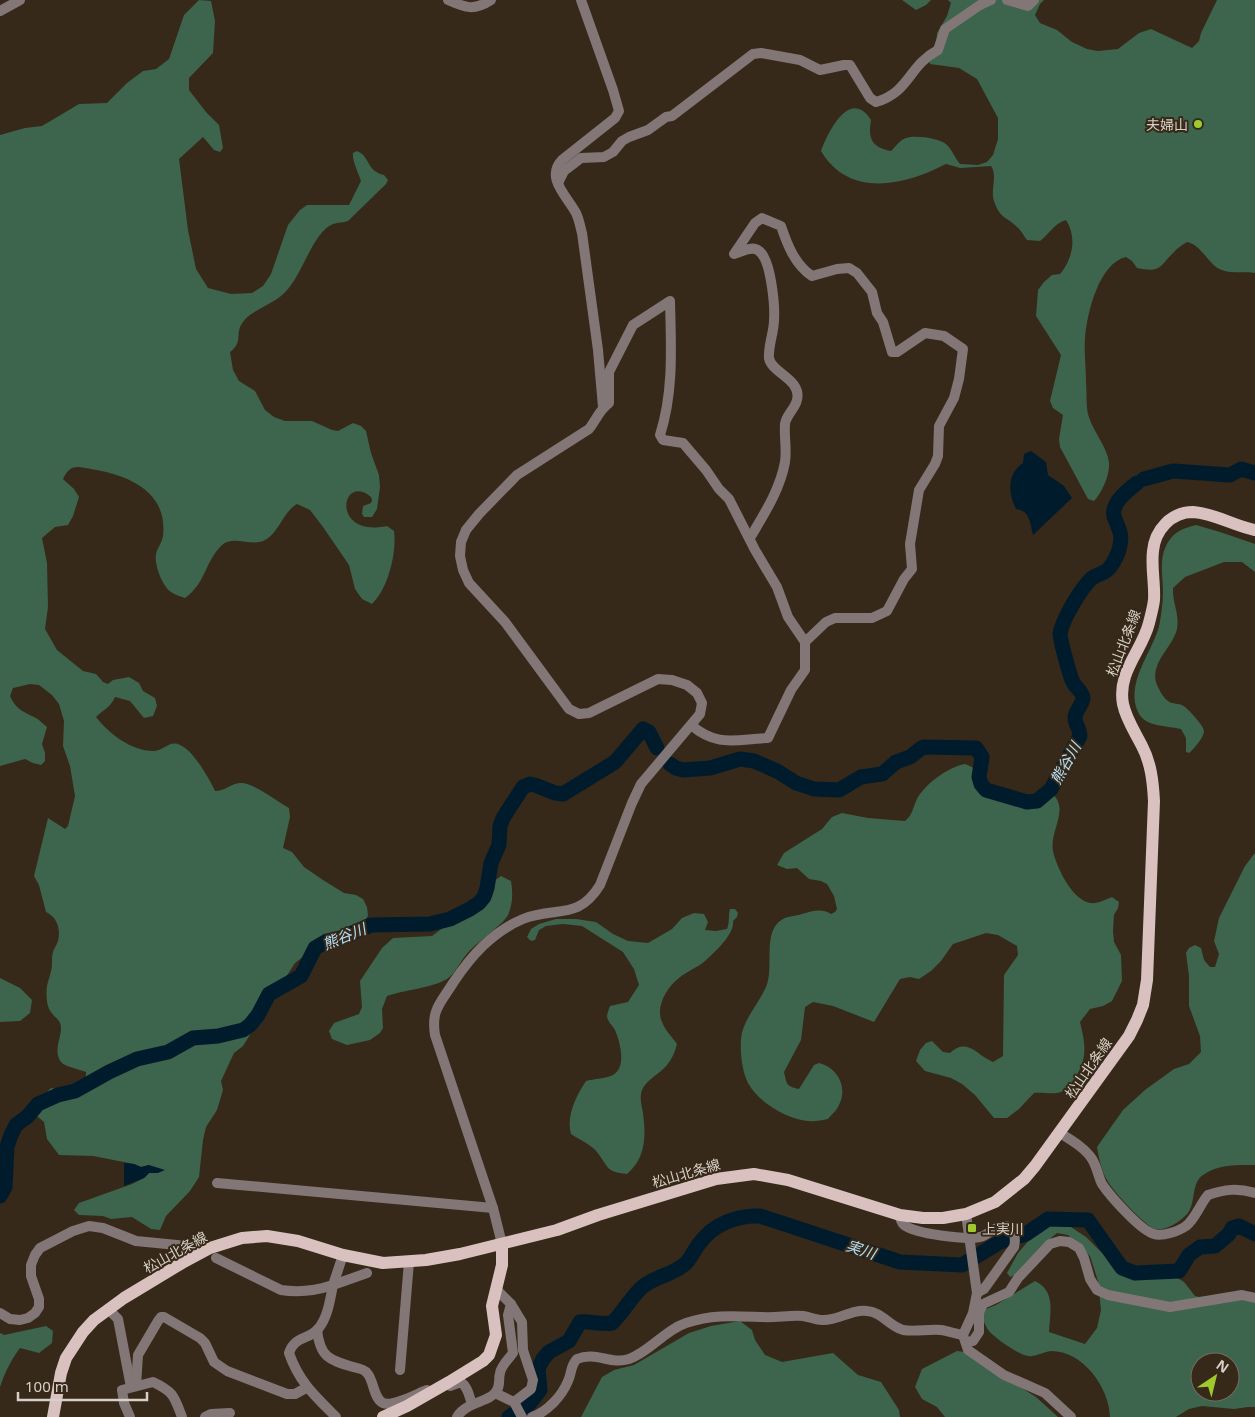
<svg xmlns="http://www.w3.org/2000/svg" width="1255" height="1417" viewBox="0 0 1255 1417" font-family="'Noto Sans','Noto Sans JP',sans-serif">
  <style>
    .forest { fill: #3d644c; fill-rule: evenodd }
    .water { fill: #001c2c }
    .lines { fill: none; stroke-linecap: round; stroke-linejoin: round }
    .river { stroke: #001c2c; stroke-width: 15 }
    .minor { stroke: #827676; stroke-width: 10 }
    .major { stroke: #d9c1c0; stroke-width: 12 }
    .poi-dot { fill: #9fca2d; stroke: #362919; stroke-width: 2 }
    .labels { text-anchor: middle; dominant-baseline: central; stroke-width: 4; stroke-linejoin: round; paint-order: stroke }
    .poi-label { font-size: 14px; fill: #d8d0c6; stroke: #362919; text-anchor: end }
    .street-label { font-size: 14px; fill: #d8d0c6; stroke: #362919 }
    .water-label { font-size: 15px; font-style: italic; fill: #b7e0f7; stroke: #362919 }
  </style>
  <rect width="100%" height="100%" fill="#362919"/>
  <g class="forest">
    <path d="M199,0L211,1L215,21L213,53L189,78V90L206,112L219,125L223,148L220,152L214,150L203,137L179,159L188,230L196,269L208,288L231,294L252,293L263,286L271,274L288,225L300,210L307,205H349L361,181C358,172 352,161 353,153L357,151C371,157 366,171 384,175L388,180L386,184L348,221C343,223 338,222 333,224C311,233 302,280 281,296C270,305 251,311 243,322C234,334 244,342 230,352L233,370L239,381L255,391L265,410L274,417L285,421H312L332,430L338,431L353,423L361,426L366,431L371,453L379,475L380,487L377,509L372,517H364L362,514L363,506L371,503L372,500L371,497C341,472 330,538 387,526L394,531C397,553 388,589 372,604L362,599L355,589L349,565L323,527L310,510L297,504C282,513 279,534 263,541C251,546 232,535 222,545C204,563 206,583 185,598C180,596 175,595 171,592C162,586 154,564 156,554C157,548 162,543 163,536C168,491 128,475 91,469C77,466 70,464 63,479L74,489L79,497L73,516L68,525L55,527L42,538L47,563L48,607L45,629L57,650L83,671L96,674L103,682L108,684L113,680L129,677L139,683L143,691L155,698L157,706L153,716L144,718L130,701L115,697C111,707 103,710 96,717C109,734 133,752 155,751C164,750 170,740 180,745C193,750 209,778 215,791C226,791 231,783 241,783C254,783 278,802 289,808L290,817L283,848L292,852L304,867L323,880L344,893L356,895L363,899L367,907L368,916L361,926L333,938L304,956L295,963L286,977L274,989L248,1038L243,1046L234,1053L221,1081L223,1090L217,1110L206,1127L203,1140L199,1177L190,1191L166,1216L160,1230L151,1229L132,1217L111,1219L103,1216L79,1215L74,1210L79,1203L132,1184L144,1178L149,1173H158L149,1165L141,1167L134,1164L93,1156L59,1155L47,1139L44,1122L37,1116L33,1109L40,1099L51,1088C67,1092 86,1094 86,1072C79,1069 65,1067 61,1062C53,1051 61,1039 61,1028C61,1020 55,1018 51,1012C46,1006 46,993 47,986C48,981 50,976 51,971C53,965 51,958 53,952C54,948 57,945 58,941C61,929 57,917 46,912L39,885L34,876L48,818L65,829L68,826L75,796L70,766L63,746L64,721L59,704L52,695L39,685L30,684L13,688L10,696C16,709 22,711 34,717C39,719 43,724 47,727L42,744L45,753V761L41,765L33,763L25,759L0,766V135L25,128L42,126L79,104L107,103L127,83L143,71L156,69L169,59L184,15Z"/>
    <polygon points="902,0 931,0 926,5 916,10"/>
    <path d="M948,0H1044L1040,4L1035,15L1040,23L1057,30L1072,42L1087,49L1098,51L1118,49L1139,33L1151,29L1192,48L1199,41L1201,33L1217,0H1255V273C1242,271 1227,275 1216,267C1206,259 1200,245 1187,242C1182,245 1177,248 1174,252C1159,267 1161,273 1137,268L1132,261L1126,257C1099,263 1087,313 1085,338C1084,352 1086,368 1086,383C1087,393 1086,405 1088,414C1092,430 1108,448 1109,463C1110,475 1102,493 1094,501L1088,499L1060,447L1059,439L1063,415L1053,408L1050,401L1061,355L1036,316L1038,290L1044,282L1052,275L1060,274C1073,259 1077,237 1066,220C1055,223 1049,234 1040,241L1027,240C1024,236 1021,230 1017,227C1006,216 1000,219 994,201C990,190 998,176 991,166L960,168L946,164C906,185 849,199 821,151C828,132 850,87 871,120C868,138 871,147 891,151C895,147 900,140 906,138C915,135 940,138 947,145C951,148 955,158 960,164L978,165L987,162L993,155L998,139V118L977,79L959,68L930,64L928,54L936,47L937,33L947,16L951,3Z"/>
    <path d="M1196,525L1220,532L1255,544V572L1242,562H1224L1185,577L1173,588C1172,602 1180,615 1177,629C1173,647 1151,661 1156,682C1158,688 1163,698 1168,701C1173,705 1179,702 1185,707C1189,710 1204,726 1204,731C1204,737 1194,749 1189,753L1186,752V738L1181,729C1168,726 1147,727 1139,714C1124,685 1151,654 1159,627C1161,616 1163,603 1163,592C1163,578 1159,559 1166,546C1173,532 1181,529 1196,525Z"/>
    <path d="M965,764C979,769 980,775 989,784C1009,805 1026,803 1051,793C1071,808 1049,831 1053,851C1056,866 1072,900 1090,903C1097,904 1105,900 1112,897L1119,902L1118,908L1114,915L1113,931L1114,942L1121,955L1122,981L1112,1001L1103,1006L1090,1009L1080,1022C1086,1047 1088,1060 1072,1082C1069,1087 1064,1092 1057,1093C1049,1094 1041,1092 1034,1093L1019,1109L1007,1118H994L975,1095L962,1084L951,1078L925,1071L916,1061L920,1050L926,1043L932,1041L943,1052L950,1053C968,1037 976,1055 993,1062L1003,1056L1004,975L1018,955L1017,946L998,935L986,933L953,944L941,961L931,971L919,979L910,977L900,979L874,1022L833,1006L813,1002L805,1007L801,1040L784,1072C787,1085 786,1086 799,1089L814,1065L819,1063C838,1068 849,1088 838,1107C836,1111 831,1115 828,1119C822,1120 814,1122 808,1121C787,1119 759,1103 748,1083C742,1071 740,1052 741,1039C742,1021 759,1003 766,987C775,968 761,931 783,919C788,916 796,916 802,914C813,911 821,908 831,914L835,912L837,909L834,896L827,884L821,881L809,879L797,868L787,869L777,865L784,853L822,829L832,817L842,813L868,818L905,821C913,814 912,810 916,801C923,785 948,767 965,764Z"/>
    <path d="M1254,854H1255V1165C1238,1165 1218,1164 1203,1175C1191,1183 1196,1202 1188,1213C1180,1222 1166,1231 1155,1229C1146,1227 1111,1189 1107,1180C1101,1170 1099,1158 1097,1147L1123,1110L1145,1090L1174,1069L1189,1064L1201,1052L1200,1036L1189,1006V976L1186,953L1189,948L1195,945L1201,948L1204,960L1210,967H1215L1219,954L1214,941L1219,918L1245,866Z"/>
    <path d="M501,876L511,881C513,892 513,904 508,915C503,925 475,943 466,955C460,962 455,974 447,979C432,988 404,990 387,996L382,1009L383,1028L380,1033L370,1040L347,1045L332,1039L329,1031L334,1023L359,1014L362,1007L360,981L382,948L393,938L432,936L484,897L493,882Z"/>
    <path d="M730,909H735L738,913L737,917L733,921C735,934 714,953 705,961C697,968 687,971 679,978C667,987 655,1007 662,1022C665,1030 672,1037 677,1044C675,1052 672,1059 667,1065C659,1075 643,1081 641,1094C640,1100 642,1107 643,1113C646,1136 646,1158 627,1174C605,1172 609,1167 597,1152C592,1145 578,1139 571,1134C566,1116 576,1096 586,1081C593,1079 608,1078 613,1075C627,1067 620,1042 615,1030C613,1026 608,1022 607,1017C607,1013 609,1009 610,1006L628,1002L639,985L634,969L623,952L582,926L563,924L546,926L539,930L535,940L531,941L527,937L531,929L539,924L556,919H576L596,922L613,934L628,941L648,943L672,929L682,918L694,913L704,914L708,922L705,930L716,931L727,929C730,922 728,916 730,909Z"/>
    <polygon points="0,978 20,988 32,1000 30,1013 20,1021 0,1022"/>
    <path d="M1053,1223L1068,1225L1086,1237L1104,1255L1114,1269L1125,1277L1159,1276L1176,1277L1184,1282L1195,1296L1217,1301L1242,1298L1255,1301V1407H1248L1234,1409L1202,1406L1189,1409L1176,1417H1110C1109,1387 1083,1351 1051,1351C1043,1352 1035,1357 1028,1356C1019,1355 991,1336 987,1328C985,1325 984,1321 982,1318L986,1309L996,1305L1035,1281C1056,1291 1050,1312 1049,1332L1085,1344L1097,1328L1101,1310L1098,1281L1090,1256L1068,1235L1057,1233C1043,1243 1024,1273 1010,1277L1007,1273L1018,1253L1038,1230ZM1200,1362H1230V1392H1200Z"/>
    <polygon points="740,1321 752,1330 755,1340 765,1355 782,1362 833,1353 858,1375 881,1382 899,1410 900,1417 581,1417 602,1377 614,1370 634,1365 689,1333 711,1326"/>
    <path d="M46,1326L53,1331L52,1343L39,1353L20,1348C11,1360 5,1372 0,1387V1333L4,1335Z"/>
    <polygon points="957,1351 965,1352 1036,1397 1058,1417 945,1417 937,1407 922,1399 915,1387 922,1369"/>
  </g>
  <g class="water">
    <path d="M1031,451L1046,462L1048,475L1064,486L1072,498L1033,535C1030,522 1030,511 1016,509C1008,494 1007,473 1023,463L1024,454Z"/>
    <polygon points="124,1163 134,1164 141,1167 149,1165 165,1170 158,1173 149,1173 144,1178 124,1186"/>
  </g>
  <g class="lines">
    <g class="river">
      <polyline points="1144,479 1173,471 1230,475 1241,469 1255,473"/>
      <path d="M670,764L676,768L683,770L710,768L740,759L754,761L777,771L796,783L814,789L839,790L861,777L882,774L896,762L910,757L923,747L976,748L982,757L979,777L981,784L986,790L1027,802L1037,801L1051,789L1080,736C1080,729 1075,724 1075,718C1075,711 1083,704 1083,698C1083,692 1075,687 1073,682C1070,677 1060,639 1060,634C1062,620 1081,588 1092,578C1096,575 1102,574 1106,571C1112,567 1119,553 1120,545C1123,533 1117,526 1114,516C1111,503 1128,490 1137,483"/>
      <polyline points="0,1196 5,1187 7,1147 11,1135 16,1125 28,1116 38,1104 58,1095 75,1091 109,1072 137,1059 168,1052 193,1038 218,1036 243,1030 250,1025 258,1015 269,994 301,976 315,948 327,941 341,938 371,925 430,924 450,919 470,909 479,903 484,897 487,888 491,863 499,845 500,826 503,818 523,787 530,784 535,785 555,793 563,794 615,762 643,729 649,732 657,748"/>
      <path d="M509,1417L529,1404L540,1390L538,1369L543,1359L549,1352L569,1341L580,1322C591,1321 601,1325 612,1323C623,1313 634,1292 645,1285C657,1276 675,1274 686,1263C691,1258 694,1250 699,1244C713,1224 737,1215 760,1216L900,1262L962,1265L1000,1242L1026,1234L1048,1219L1088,1220L1122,1268L1135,1273L1179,1271L1189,1255L1200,1247L1215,1246L1229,1234L1232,1228L1239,1226L1255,1234"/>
    </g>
    <g class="minor">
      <path d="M448,0C466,8 474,11 491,0"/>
      <path d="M581,0L613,90L619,111L615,118L562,160C545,178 567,196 576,213C579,219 580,226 582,233L598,350L603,407"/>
      <polyline points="1007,0 1028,6 1034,0"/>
      <polyline points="0,11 20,0"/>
      <path d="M558,183L564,171L581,158L604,157L613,152L622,141L629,137L648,130L666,117L672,116L753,54L761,53L800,60L820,70L844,65H850L870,98L876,102C910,92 908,66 938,50L945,29L980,5L991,0"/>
      <path d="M750,538C764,514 780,490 785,462C787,450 784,437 785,424C786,415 795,409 797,400C802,379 771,373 769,358C768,346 774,332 774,320C775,306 771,259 759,251C752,245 741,252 734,254L755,223L762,218L781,226C787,244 795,265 812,276L837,269L849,268L857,273L872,292L877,313L883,322L892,352H897L925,333L944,336L963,349L959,379L954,398L939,426L938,456L935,464L919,490L910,544L912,569L904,579L887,611L872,618H835L826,622L805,642"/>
      <path d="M1060,1133C1071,1140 1085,1148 1092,1159C1097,1167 1098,1176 1102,1184C1110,1196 1141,1231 1154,1234C1162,1237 1179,1231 1186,1226C1196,1218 1200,1204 1208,1195C1225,1189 1238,1188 1255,1193"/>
      <polyline points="217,1183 493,1208"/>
      <polyline points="966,1214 977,1293 973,1313 963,1335 968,1350 1004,1375 1045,1393 1071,1417"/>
      <path d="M900,1215C900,1219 901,1222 904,1225C916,1234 965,1240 980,1237C988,1235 996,1226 1004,1226C1015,1226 1016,1239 1014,1247L984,1289L977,1293"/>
      <path d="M502,1244L493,1208L435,1035C431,1010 440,1004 453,983C471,956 492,932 523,919C556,906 578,921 600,885L632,803L641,784L700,714L702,703L697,693L687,685L672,680L658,679L589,713L579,714L569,709L505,622L469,583L463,570L460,556L461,542L466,530L479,514L517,475L589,429C596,420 600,409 609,403V372L633,325L670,301C671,346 674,391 660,435L663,440L683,443L706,470L719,489L729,499L755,550L777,587L788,617L805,642V670L791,690L768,738C736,739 718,748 691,725"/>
      <path d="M216,1258L281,1290C300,1293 315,1291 333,1285L343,1255"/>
      <polyline points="511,1304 522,1322 523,1350 533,1380 531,1389 514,1402"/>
      <polyline points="108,1309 118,1319 131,1387"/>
      <polyline points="0,1313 10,1319 20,1320 28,1318 35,1313 39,1307 39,1299 31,1276 31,1265 35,1255 40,1248 73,1231 89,1226 103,1228 136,1241 187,1246"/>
      <path d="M317,1330C320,1357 329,1360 353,1367C358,1368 364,1369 367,1373C374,1380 373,1398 383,1403C393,1407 416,1394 427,1390"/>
      <polyline points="966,1342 973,1341 979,1332 979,1313 983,1304 1009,1292 1018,1278 1050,1244 1060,1241 1069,1242 1079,1248 1084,1258 1090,1279 1097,1290 1108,1295 1170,1307 1242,1295 1255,1298"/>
      <polyline points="400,1370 409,1262"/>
      <path d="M450,1385V1386L461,1382C468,1387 469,1396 472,1404"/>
      <polyline points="136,1386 138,1355 158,1321 161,1317 164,1317 200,1338 205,1343 214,1362 227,1371 287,1394 295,1394 306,1388"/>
      <polyline points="495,1393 514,1402 522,1417"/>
      <path d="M130,1417L124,1403L122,1390L153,1382C174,1392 174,1396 182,1417"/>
      <polyline points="205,1417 211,1414 230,1413"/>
      <path d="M336,1417C315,1396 299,1382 289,1353C294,1336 309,1340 318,1329C328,1317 330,1300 333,1285L367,1273"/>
      <path d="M457,1417C466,1402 489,1402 496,1392C501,1385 498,1380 500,1373C501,1366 509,1358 513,1353L508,1315L511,1304L496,1289"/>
      <path d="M532,1417C547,1412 562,1396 568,1381C572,1373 570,1366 577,1359C596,1351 610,1365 629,1359C649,1352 665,1330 686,1323C713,1314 735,1316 762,1317C775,1318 790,1315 803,1316C810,1317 816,1320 822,1320C838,1321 851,1309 867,1311C882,1312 889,1326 903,1330C915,1332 928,1329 941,1330C948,1331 956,1334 963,1335"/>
    </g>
    <g class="major">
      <path d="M53,1417L61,1373L66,1358L83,1332L94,1320L124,1298L182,1263L210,1248L242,1238L267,1236L298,1241L343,1255L383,1263L426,1260L460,1254L557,1230L598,1215L716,1179L754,1174L788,1180L900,1215L923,1218H943L966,1214L995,1202L1024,1179L1035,1166L1129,1036L1137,1020L1143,1005L1147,980L1154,801C1153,782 1151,763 1142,746C1135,732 1126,719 1123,704C1117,672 1142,651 1149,623C1151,615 1153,608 1154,600C1155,584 1151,567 1153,551C1155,530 1171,512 1193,512C1214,513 1234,526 1255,530"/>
      <polyline points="383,1417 407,1406 449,1382 483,1361 489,1355 496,1335 492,1306 502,1265 502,1244"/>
    </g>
  </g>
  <g class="poi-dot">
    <circle cx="1198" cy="124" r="5"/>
    <rect x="967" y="1223" width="10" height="10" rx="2.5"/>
  </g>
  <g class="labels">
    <g class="poi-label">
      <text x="1188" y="124">夫婦山</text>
      <text x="982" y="1228" text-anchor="start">上実川</text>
    </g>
    <g class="street-label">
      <text transform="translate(1123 643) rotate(-69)">松山北条線</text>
      <text transform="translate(1088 1068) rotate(-55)">松山北条線</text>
      <text transform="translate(686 1173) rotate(-16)">松山北条線</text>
      <text transform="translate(175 1252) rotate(-29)">松山北条線</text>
    </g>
    <g class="water-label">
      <text transform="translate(1065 763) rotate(-61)">熊谷川</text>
      <text transform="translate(344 936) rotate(-22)">熊谷川</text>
      <text transform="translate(861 1249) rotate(18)">実川</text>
    </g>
  </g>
  <g transform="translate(1215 1377) rotate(35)"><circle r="24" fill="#362919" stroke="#776c5e"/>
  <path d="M0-4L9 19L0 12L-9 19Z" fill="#9fca2d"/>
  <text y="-8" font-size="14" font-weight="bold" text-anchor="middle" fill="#d8d0c6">N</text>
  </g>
  <path d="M18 1392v8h129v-8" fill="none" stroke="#d8d0c6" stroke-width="2.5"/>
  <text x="25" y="1392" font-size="15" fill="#d8d0c6" stroke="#362919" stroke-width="4" paint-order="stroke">100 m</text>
</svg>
